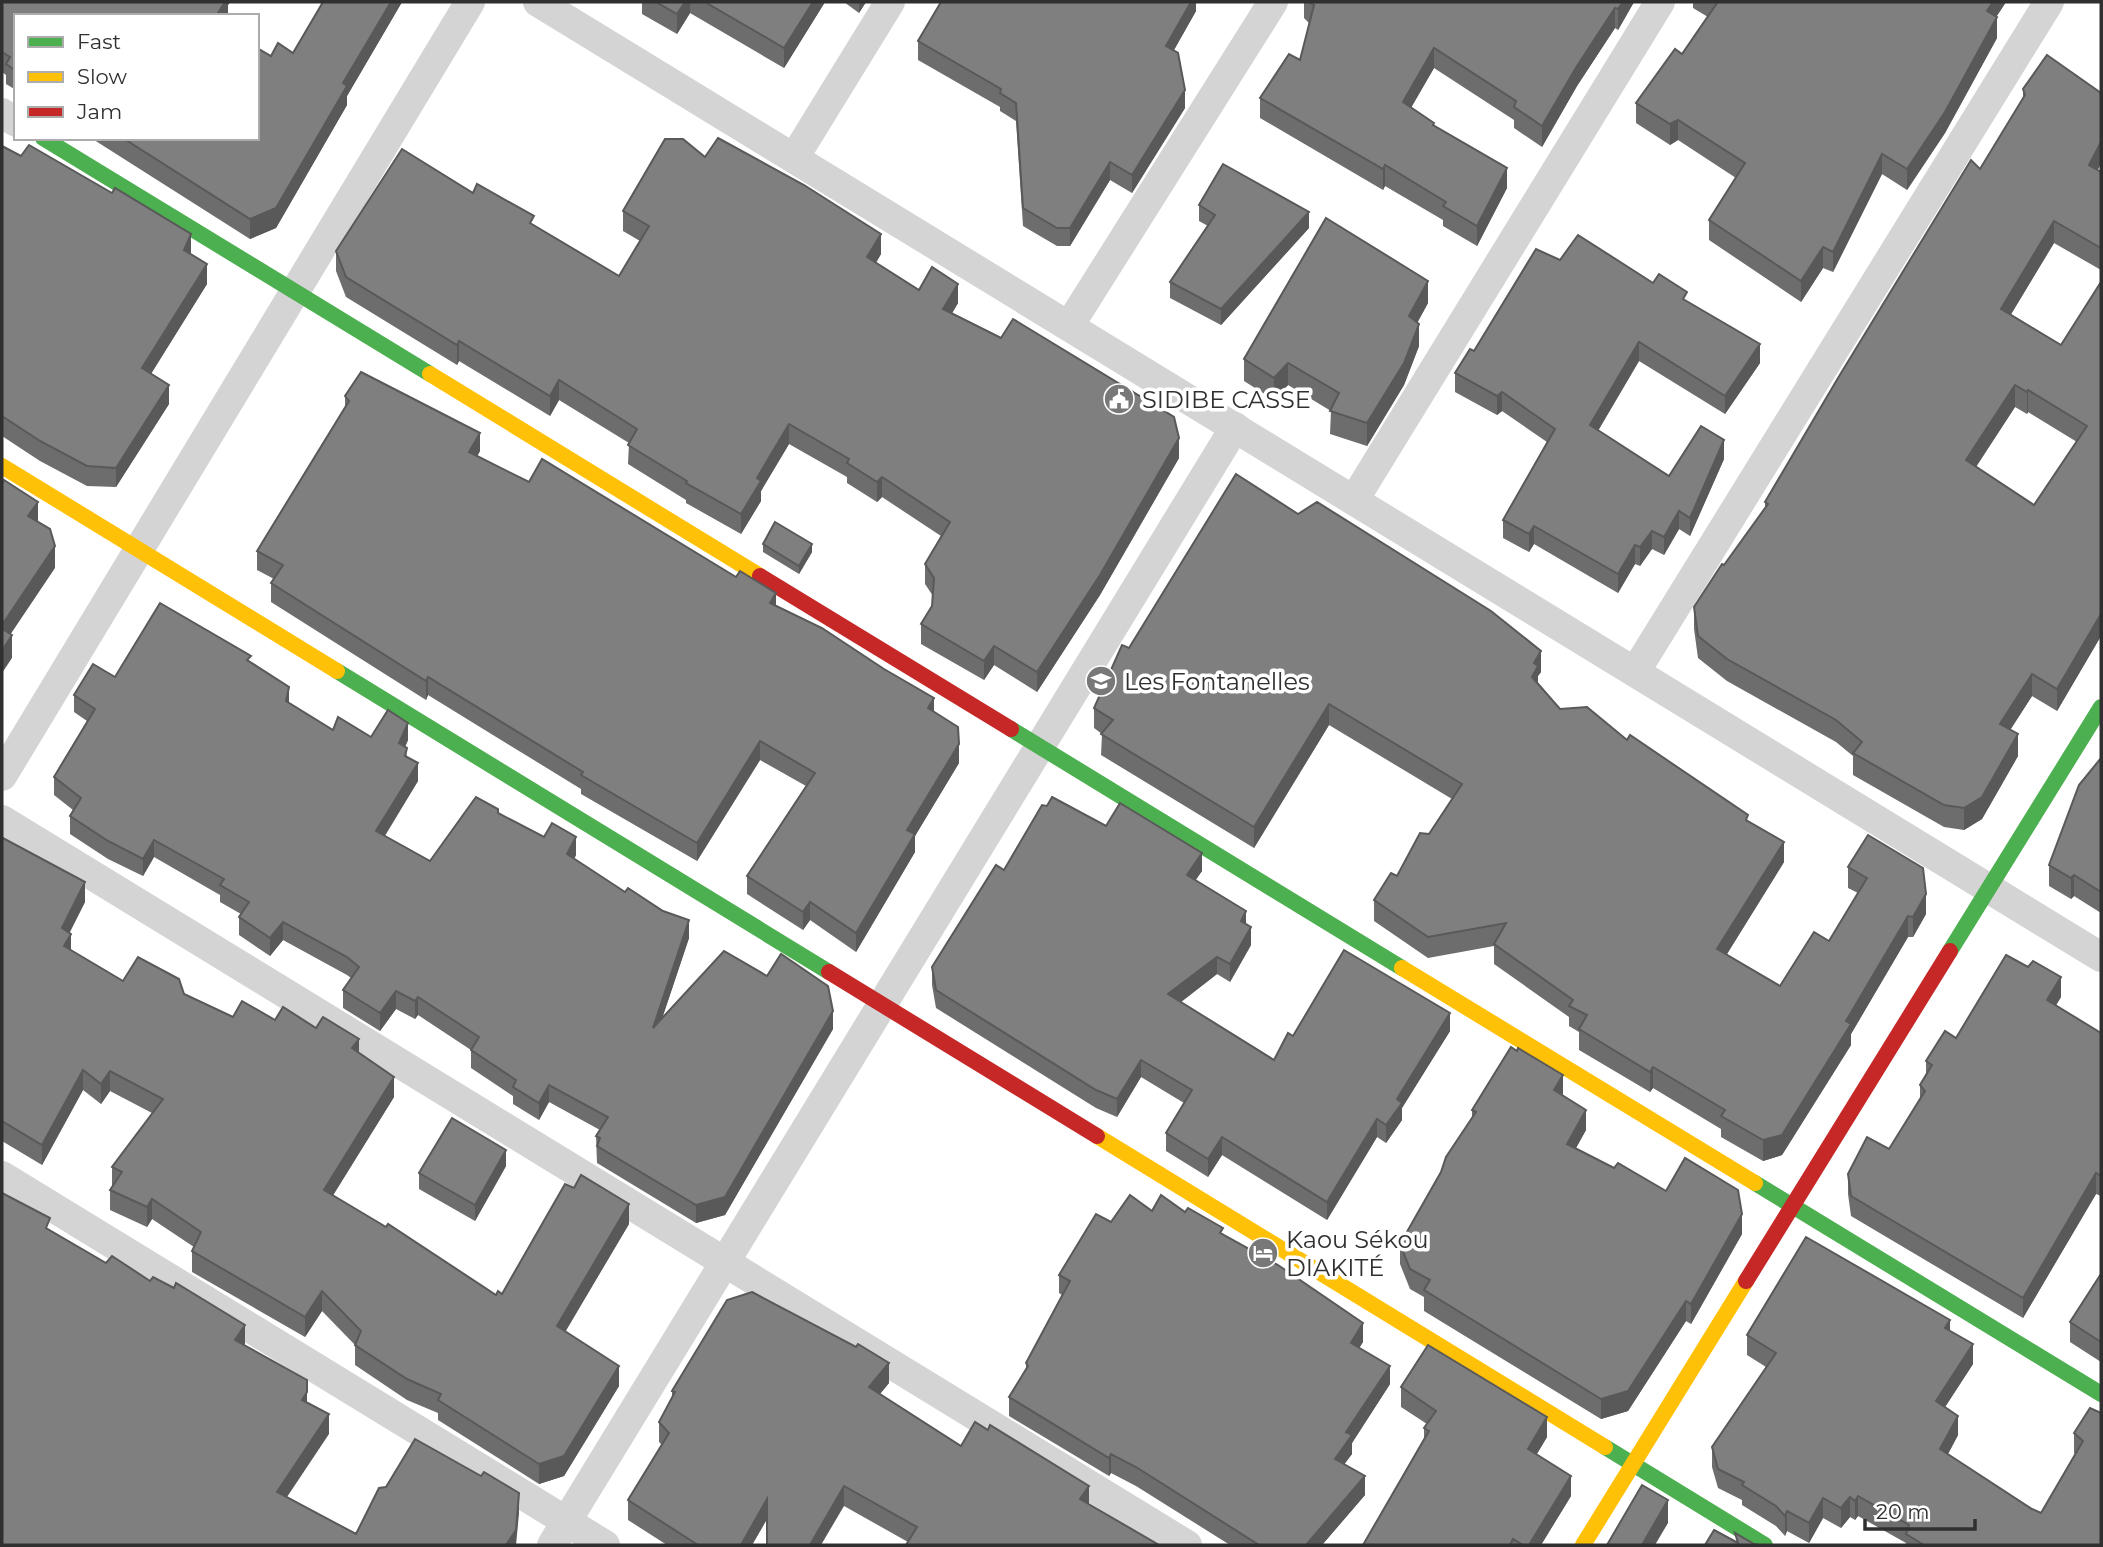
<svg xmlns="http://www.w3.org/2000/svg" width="2103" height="1547" viewBox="0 0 2103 1547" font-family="Montserrat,sans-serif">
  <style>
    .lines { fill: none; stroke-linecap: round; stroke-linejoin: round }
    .street { stroke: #d4d4d4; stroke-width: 30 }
    .fast { stroke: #4caf50; stroke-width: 16 }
    .slow { stroke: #ffc107; stroke-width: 16 }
    .jam { stroke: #c62828; stroke-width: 16 }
    .wall { fill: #6d6d6d; fill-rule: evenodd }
    .shaded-wall { fill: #595959 }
    .building { fill: #7f7f7f; stroke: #595959; stroke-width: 2; fill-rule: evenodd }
    .labels { text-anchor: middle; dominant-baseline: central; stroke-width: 7; stroke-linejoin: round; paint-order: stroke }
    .poi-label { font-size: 24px; fill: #303030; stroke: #fff; text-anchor: start }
  </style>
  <rect width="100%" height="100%" fill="#fff"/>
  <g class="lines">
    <g class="street">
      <polyline points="538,2 2101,957"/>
      <polyline points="2,113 16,122"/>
      <polyline points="794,158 890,2"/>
      <polyline points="1069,326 1273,2"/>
      <polyline points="1354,500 1660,2"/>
      <polyline points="1635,672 2049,2"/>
      <polyline points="2,776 470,2"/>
      <polyline points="2,820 1187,1545"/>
      <polyline points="2,1176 605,1545"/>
      <polyline points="552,1545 1235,427"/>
    </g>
    <g class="fast">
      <polyline points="43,138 430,374"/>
      <polyline points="337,671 829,972"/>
      <polyline points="1011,729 1402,968"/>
      <polyline points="1950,951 2101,707"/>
      <polyline points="1755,1183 2101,1394"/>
      <polyline points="1605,1447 1765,1545"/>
    </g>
    <g class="slow">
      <polyline points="430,374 760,576"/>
      <polyline points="2,466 337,671"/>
      <polyline points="1402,968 1755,1183"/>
      <polyline points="1097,1136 1605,1447"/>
      <polyline points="1583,1545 1746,1281"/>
    </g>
    <g class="jam">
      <polyline points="760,576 1011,729"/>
      <polyline points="829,972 1097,1136"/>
      <polyline points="1746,1281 1950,951"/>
    </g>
  </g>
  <g class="wall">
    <polygon points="2,2 230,2 228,5 228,16 16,16 16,90 6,84 6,75 2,72"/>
    <polygon points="319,2 402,2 347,96 347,105 276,228 250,239 91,138 257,138 271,56 293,53 322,3"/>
    <polygon points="642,2 825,2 784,68 690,13 677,34 642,14"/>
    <polygon points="844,2 866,2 859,13"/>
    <polygon points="1196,2 1196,11 1174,50 1185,108 1132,193 1110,180 1070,246 1057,246 1023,226 1016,121 1000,111 1000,107 918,60 918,41"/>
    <polygon points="1304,2 1634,2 1618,30 1615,28 1577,86 1542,147 1514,128 1514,120 1434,68 1411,107 1507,188 1477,246 1443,226 1443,220 1385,186 1383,190 1260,118 1260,98 1300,60 1309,23 1304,18"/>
    <polygon points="1693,2 2006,2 1996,17 1997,38 1945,133 1907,190 1882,174 1833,272 1823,268 1801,302 1709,240 1709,220 1736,178 1678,140 1670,145 1636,123 1636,103 1682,54 1708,17 1693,8"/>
    <path d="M2023,89L2098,170L2101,172V270L2054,243L2011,314L2061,345L2101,282V636L2057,711L2032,696L2010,730L2018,756L1982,819L1964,830L1944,827L1853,775V756L1836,742L1727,681L1698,658L1694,629V607L1765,508V502L1980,169L2023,98ZM2015,407L2027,414L2028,412L2077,442L2034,505L1976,467Z"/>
    <polygon points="2,146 191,254 207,284 151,374 169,404 116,487 87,486 40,461 2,436"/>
    <polygon points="705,157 881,254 876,263 919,290 958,303 952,313 1179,458 1100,595 1037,692 994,665 984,680 921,644 921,624 932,606 933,596 925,584 925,564 941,536 882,497 877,502 847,483 847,477 789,444 761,491 761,501 741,534 686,503 686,500 628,464 629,443 559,400 550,416 459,361 457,365 346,297 336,271 336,251 473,193 534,225 619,276 640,241 623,231 623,211"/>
    <polygon points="1199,205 1309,228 1221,325 1170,298 1170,282 1208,226 1199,221"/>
    <polygon points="1560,260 1653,283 1687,301 1760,363 1725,414 1639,361 1598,431 1669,476 1724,459 1690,536 1679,529 1664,555 1652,549 1640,566 1635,564 1618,593 1534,544 1529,552 1503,538 1503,520 1547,442 1502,411 1497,415 1455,392 1455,373"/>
    <polygon points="1428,303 1417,323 1419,346 1404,385 1367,446 1330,434 1331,411 1288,385 1274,400 1244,381 1244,359"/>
    <polygon points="345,396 480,451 477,456 776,606 934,711 959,763 915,836 915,852 856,952 810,920 803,930 747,894 747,876 806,786 760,760 697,861 581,794 581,789 428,695 426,700 271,602 271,583 274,579 257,570 257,551 345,408"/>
    <polygon points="763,544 812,552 799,574 763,552"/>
    <polygon points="1129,648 1541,672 1538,676 1538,683 1560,709 1627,740 1748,821 1784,862 1727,954 1780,986 1829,941 1858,893 1848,888 1848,867 1926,914 1913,937 1908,937 1851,1034 1851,1045 1782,1155 1763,1161 1721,1137 1721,1129 1653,1088 1650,1092 1579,1050 1579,1032 1569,1026 1569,1017 1494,964 1494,946 1428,958 1374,921 1374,900 1397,876 1429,834 1452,799 1329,725 1254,848 1101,755 1102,734 1094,728 1094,708"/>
    <polygon points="251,663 289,704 333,730 371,737 408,740 405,747 407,757 418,781 385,836 430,861 498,813 576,855 574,859 689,938 662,1018 833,1029 725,1215 696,1223 597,1163 596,1136 600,1130 549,1102 539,1120 513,1104 513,1096 471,1068 471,1050 418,1015 415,1019 396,1009 380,1031 343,1008 343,990 351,978 347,975 283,940 270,956 239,935 239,917 241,914 220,902 220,895 154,857 143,876 108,859 70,834 70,816 73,810 54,795 54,777 87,721 74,712 74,695 115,677"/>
    <polygon points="2101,758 2101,913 2074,896 2071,899 2049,886 2049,865"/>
    <polygon points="1106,826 1202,871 1195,880 1246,924 1251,945 1230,982 1217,974 1181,1002 1274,1060 1293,1036 1450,1031 1402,1108 1402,1120 1386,1143 1377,1137 1327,1220 1222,1155 1208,1177 1166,1151 1166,1133 1184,1103 1141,1077 1117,1117 1096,1108 936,1008 932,985 932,967 1004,870"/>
    <polygon points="2,838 85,902 69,933 71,950 123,981 184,994 233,1017 275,1020 316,1028 359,1053 394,1097 333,1195 496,1295 502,1294 629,1224 565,1331 619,1386 564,1476 539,1484 438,1420 438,1413 407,1400 355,1365 355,1345 322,1311 305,1337 192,1272 192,1251 194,1247 152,1219 147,1227 110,1210 110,1190 112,1187 112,1167 152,1113 110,1091 101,1104 83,1090 42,1165 2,1141"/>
    <polygon points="2028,967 2061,997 2056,1005 2101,1033 2101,1196 2096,1194 2023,1318 1851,1216 1848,1194 1848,1174 1889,1149 1920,1098 1920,1085 1926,1074 1926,1061 1956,1038"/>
    <polygon points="1563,1095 1586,1130 1576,1148 1742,1234 1691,1324 1686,1321 1628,1411 1601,1419 1424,1311 1424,1297 1410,1289 1400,1264 1400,1244 1472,1117 1472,1110"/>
    <polygon points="506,1166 475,1221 419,1189 419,1173"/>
    <polygon points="1152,1211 1185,1212 1223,1235 1363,1342 1359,1348 1390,1384 1352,1443 1352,1454 1344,1464 1365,1495 1322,1545 1230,1545 1136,1486 1111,1473 1109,1476 1009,1416 1009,1397 1026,1370 1026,1363 1062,1295 1059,1293 1059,1275 1111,1222"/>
    <polygon points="2101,1274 2101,1362 2070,1342 2070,1322"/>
    <polygon points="1950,1331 1973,1364 1945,1407 1958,1435 1948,1454 2032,1509 2041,1513 2075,1454 2074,1453 2074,1433 2090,1408 2101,1545 1906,1545 1906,1543 1858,1516 1855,1520 1850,1517 1841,1528 1823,1518 1809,1543 1787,1531 1785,1536 1776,1526 1742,1505 1742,1500 1718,1488 1712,1467 1712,1447 1766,1367 1747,1355 1747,1335"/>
    <polygon points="856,1347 889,1383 880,1394 961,1446 975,1422 908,1542 844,1506 767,1519 752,1545 667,1545 628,1520 628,1500 662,1445 659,1442 659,1422 672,1397 672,1391"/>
    <polygon points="1401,1387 1547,1437 1536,1455 1571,1496 1541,1545 1363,1545 1424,1438 1424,1428 1427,1424 1401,1407"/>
  </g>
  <g class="shaded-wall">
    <polygon points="222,2 230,2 228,5 228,16 216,16"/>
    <polygon points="391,2 402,2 347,96 347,105 276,228 250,239 250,219 343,83"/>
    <polygon points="685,2 690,2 690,13 677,34 677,14"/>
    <polygon points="813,2 825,2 784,68 784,48"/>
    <polygon points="859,2 866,2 859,13"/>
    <polygon points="1191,2 1196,2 1196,11 1166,64 1166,46"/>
    <polygon points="1623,2 1634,2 1618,30 1618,9"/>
    <polygon points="1993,2 2006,2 1987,31 1987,11"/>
    <polygon points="1615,8 1615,28 1577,86 1542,147 1542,126 1577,66"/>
    <polygon points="1997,17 1997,38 1945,133 1907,190 1907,169"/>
    <polygon points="1434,48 1434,68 1403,122 1403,102"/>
    <polygon points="1185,90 1185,108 1132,193 1132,175"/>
    <polygon points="1678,120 1678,140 1670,145 1670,124"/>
    <polygon points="2101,142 2101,164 2089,187 2089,165"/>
    <polygon points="1882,154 1882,174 1833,272 1833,252"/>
    <polygon points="1110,162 1110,180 1070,246 1070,228"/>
    <polygon points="1385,165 1385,186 1383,190 1383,169"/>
    <polygon points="1507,168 1507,188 1477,246 1477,226"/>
    <polygon points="1309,212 1309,228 1221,325 1221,309"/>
    <polygon points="2054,221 2054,243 2001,331 2001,309"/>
    <polygon points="191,234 191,254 184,250"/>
    <polygon points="881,234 881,254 867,277 867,257"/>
    <polygon points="1823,247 1823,268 1801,302 1801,281"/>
    <polygon points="207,264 207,284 142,388 142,368"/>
    <polygon points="1428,281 1428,303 1409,338 1409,316"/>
    <polygon points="958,284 958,303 943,329 943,309"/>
    <polygon points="1419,324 1419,346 1404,385 1367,446 1367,423"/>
    <polygon points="459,341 459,361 457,365 457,345"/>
    <polygon points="1639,342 1639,361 1590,444 1590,425"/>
    <polygon points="1760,344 1760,363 1725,414 1725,396"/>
    <polygon points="1288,363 1288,385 1274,400 1274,378"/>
    <polygon points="559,380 559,400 550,416 550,396"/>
    <polygon points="169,385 169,404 116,487 116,468"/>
    <polygon points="2015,385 2015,407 1966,482 1966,460"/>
    <polygon points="2028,390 2028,412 2027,414 2027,392"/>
    <polygon points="1502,392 1502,411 1497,415 1497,396"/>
    <polygon points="789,424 789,444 761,491 761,501 741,534 741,514 757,478"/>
    <polygon points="480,433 480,451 469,471 469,452"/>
    <polygon points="1179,438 1179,458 1100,595 1037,692 1037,672"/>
    <polygon points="1724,440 1724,459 1690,536 1690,518"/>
    <polygon points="882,477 882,497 877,502 877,482"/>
    <polygon points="38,502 38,524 28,516"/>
    <polygon points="1679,511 1679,529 1664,555 1664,537"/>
    <polygon points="1534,526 1534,544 1529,552 1529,534"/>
    <polygon points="1652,531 1652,549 1640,566 1640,547"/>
    <polygon points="812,544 812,552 799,574 799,566"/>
    <polygon points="1635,545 1635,564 1618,593 1618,574"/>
    <polygon points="55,546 55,568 2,647 2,625"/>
    <polygon points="776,593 776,611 770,603"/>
    <polygon points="2101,614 2101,636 2057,711 2057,689"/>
    <polygon points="12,635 12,658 2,673 2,651"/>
    <polygon points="994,646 994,665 984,680 984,661"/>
    <polygon points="1541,651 1541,672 1538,676 1538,687 1532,677 1534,663"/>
    <polygon points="2032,674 2032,696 2000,746 2000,724"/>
    <polygon points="428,677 428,695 426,700 426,681"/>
    <polygon points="289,687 289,705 286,701"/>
    <polygon points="934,698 934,716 928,708"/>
    <polygon points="1329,704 1329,725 1254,848 1254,827"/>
    <polygon points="408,723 408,740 399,761 399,743"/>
    <polygon points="2018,734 2018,756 1982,819 1964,830 1964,808"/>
    <polygon points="760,741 760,760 697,861 697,843"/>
    <polygon points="959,744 959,763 915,836 915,852 856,952 856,933 907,830"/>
    <polygon points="418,763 418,781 376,849 376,831"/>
    <polygon points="576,837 576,855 567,872 567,854"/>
    <polygon points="154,840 154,857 143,876 143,859"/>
    <polygon points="1784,842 1784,862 1717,970 1717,949"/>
    <polygon points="1202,853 1202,871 1187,893 1187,875"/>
    <polygon points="2074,875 2074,896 2071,899 2071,878"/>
    <polygon points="85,882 85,902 62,948 62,928"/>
    <polygon points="1926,894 1926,914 1913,937 1913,917"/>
    <polygon points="810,902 810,920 803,930 803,912"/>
    <polygon points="1246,911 1246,929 1241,921"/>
    <polygon points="1908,916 1908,937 1851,1034 1851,1045 1782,1155 1763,1161 1763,1140"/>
    <polygon points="689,920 689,938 653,1046 653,1028"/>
    <polygon points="283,922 283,940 270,956 270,938"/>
    <polygon points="1251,927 1251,945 1230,982 1230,964"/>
    <polygon points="71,934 71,954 64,946"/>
    <polygon points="1217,957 1217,974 1168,1012 1168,994"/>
    <polygon points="2061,977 2061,997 2047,1020 2047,1000"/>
    <polygon points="396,991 396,1009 380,1031 380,1013"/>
    <polygon points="418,997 418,1015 415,1019 415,1001"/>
    <polygon points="833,1011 833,1029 725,1215 696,1223 696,1205"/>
    <polygon points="1450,1013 1450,1031 1402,1108 1402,1120 1386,1143 1386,1125 1397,1099"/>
    <polygon points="359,1039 359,1059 352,1048"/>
    <polygon points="1141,1060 1141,1077 1117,1117 1117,1099"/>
    <polygon points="1653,1067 1653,1088 1650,1092 1650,1072"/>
    <polygon points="83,1070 83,1090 42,1165 42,1145"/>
    <polygon points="110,1071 110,1091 101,1104 101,1084"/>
    <polygon points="1563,1075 1563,1095 1554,1090"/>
    <polygon points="394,1077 394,1097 324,1210 324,1190"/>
    <polygon points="549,1085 549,1102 539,1120 539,1103"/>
    <polygon points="1586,1110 1586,1130 1567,1164 1567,1144"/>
    <polygon points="1377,1119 1377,1137 1327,1220 1327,1202"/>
    <polygon points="1222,1137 1222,1155 1208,1177 1208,1159"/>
    <polygon points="506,1150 506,1166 475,1221 475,1205"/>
    <polygon points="2096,1173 2096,1194 2023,1318 2023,1298"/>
    <polygon points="152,1199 152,1219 147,1227 147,1207"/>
    <polygon points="629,1204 629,1224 557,1346 557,1326"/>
    <polygon points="1742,1214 1742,1234 1691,1324 1691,1304"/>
    <polygon points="322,1291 322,1311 305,1337 305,1317"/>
    <polygon points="1686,1301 1686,1321 1628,1411 1601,1419 1601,1399"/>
    <polygon points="1950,1320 1950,1339 1945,1328"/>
    <polygon points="1363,1323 1363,1342 1351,1361 1351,1343"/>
    <polygon points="245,1325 245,1345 235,1340"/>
    <polygon points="1973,1344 1973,1364 1936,1421 1936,1401"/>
    <polygon points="889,1363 889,1383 869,1407 869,1387"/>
    <polygon points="619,1366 619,1386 564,1476 539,1484 539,1464"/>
    <polygon points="1390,1366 1390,1384 1352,1443 1352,1454 1335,1477 1335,1459 1346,1432"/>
    <polygon points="307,1392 307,1412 302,1400"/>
    <polygon points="329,1414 329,1434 277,1512 277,1492"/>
    <polygon points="1958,1416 1958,1435 1940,1469 1940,1449"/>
    <polygon points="1547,1417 1547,1437 1528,1469 1528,1449"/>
    <polygon points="1111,1454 1111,1473 1109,1476 1109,1458"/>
    <polygon points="1365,1476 1365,1495 1322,1545 1306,1545"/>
    <polygon points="1571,1476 1571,1496 1541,1545 1529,1545"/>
    <polygon points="844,1486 844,1506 821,1545 810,1545"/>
    <polygon points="1089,1486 1089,1506 1080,1499"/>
    <polygon points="519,1493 519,1513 516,1545 506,1545"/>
    <polygon points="1858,1496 1858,1516 1855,1520 1855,1501"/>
    <polygon points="1850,1497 1850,1517 1841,1528 1841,1508"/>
    <polygon points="1823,1498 1823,1518 1809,1543 1809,1523"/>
    <polygon points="767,1499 767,1519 752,1545 741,1545"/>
    <polygon points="1668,1500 1668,1523 1655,1545 1642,1545"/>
    <polygon points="1787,1511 1787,1531 1785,1536 1785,1516"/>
  </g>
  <g class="building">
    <polygon points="2,2 225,2 216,16 16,16 16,71 6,64 10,57 2,52"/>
    <polygon points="323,2 391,2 343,83 347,86 276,208 250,219 123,138 257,138 257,48 271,56 278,43 293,53"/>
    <polygon points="656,2 685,2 677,14"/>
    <polygon points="705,2 813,2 784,48"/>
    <polygon points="941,2 1191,2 1166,46 1178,53 1185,90 1132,175 1110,162 1070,228 1057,228 1023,208 1016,103 1000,93 1001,89 918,41"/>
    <polygon points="1309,2 1623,2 1618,9 1615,8 1577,66 1542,126 1514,107 1516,101 1434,48 1403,102 1434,123 1433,125 1507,168 1477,226 1443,206 1446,202 1385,165 1383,169 1260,98 1289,54 1300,60 1314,5"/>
    <polygon points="1716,2 1993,2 1987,11 1997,17 1945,112 1907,169 1882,154 1833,252 1823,247 1801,281 1709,220 1745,163 1678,120 1670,124 1636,103 1675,49 1682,54 1717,3"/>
    <path d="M2047,55L2101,93V142L2089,165L2101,172V248L2054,221L2001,309L2061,345L2101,282V614L2057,689L2032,674L2000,724L2018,734L1982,797L1964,808L1944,805L1853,753L1862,742L1836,720L1727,659L1698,636L1694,607L1722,564L1724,565L1768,504L1765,502L1838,378L1971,160L1980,169L2025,95L2023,89ZM2015,385L2027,392L2028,390L2087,426L2034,505L1966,460Z"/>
    <polygon points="718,138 804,185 881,234 867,257 919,290 932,267 958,284 943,309 1001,338 1013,319 1174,417 1179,438 1100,575 1037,672 994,646 984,661 921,624 932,606 934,578 925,564 950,522 882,477 877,482 847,463 849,459 789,424 757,478 761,481 741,514 686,483 687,481 628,445 637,429 559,380 550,396 459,341 457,345 346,277 336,251 402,149 473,193 477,184 534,216 530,223 619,276 649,226 623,211 665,139 683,139 705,157"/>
    <polygon points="29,145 112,193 115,188 191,234 184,250 207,264 142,368 169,385 116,468 87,466 40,441 2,416 2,146 21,156"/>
    <polygon points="1223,164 1309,212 1221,309 1170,282 1215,215 1199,205"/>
    <polygon points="1326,218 1428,281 1409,316 1419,324 1404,363 1367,423 1330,411 1339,393 1288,363 1274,378 1244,359"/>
    <polygon points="1578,235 1653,283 1659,274 1687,292 1683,299 1760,344 1725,396 1639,342 1590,425 1669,476 1701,426 1724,440 1690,518 1679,511 1664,537 1652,531 1640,547 1635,545 1618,574 1534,526 1529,534 1503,520 1555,429 1502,392 1497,396 1455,373 1470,349 1474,351 1536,249 1560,260"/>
    <polygon points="361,372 480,433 469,452 529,482 542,459 736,577 740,571 776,593 770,603 822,628 884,669 934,698 928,708 958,727 959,744 907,830 915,834 856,933 810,902 803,912 747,876 815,773 760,741 697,843 581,775 583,772 428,677 426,681 271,583 283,565 257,551 349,401 345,396"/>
    <polygon points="1236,474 1298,514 1317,502 1491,611 1541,651 1534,663 1538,666 1532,677 1560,709 1587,707 1627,740 1630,735 1748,815 1746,820 1784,842 1717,949 1780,986 1814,932 1829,941 1867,878 1848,867 1868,835 1923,868 1926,894 1913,917 1908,916 1846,1021 1851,1024 1782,1135 1763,1140 1721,1116 1725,1110 1653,1067 1650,1072 1579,1029 1587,1015 1569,1006 1573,1000 1494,944 1506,923 1428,937 1374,900 1391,873 1397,876 1420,833 1429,834 1462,784 1329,704 1254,827 1101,734 1113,720 1094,708 1122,645 1129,648"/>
    <polygon points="4,480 38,502 28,516 50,529 55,546 2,625 2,484"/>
    <polygon points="775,522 812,544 799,566 763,544"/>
    <polygon points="160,603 251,656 247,660 289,687 286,701 333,730 338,717 371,737 388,710 408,723 399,743 407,748 405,756 418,763 376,831 430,861 476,797 498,809 498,813 544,837 552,823 576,837 567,854 625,892 628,888 663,911 689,920 653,1028 724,951 767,976 781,954 828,986 833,1011 725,1197 696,1205 597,1146 600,1138 596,1136 608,1117 549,1085 539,1103 513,1087 516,1080 471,1050 479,1037 418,997 415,1001 396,991 380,1013 343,990 359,967 347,957 283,922 270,938 239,917 249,902 220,885 224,879 154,840 143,859 108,841 70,816 81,798 54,777 95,709 74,695 93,664 115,677"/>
    <polygon points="2,629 12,635 2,651"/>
    <polygon points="2101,758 2101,892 2074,875 2071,878 2049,865 2079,785"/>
    <polygon points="1052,797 1106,826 1120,803 1202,853 1187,875 1246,911 1241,921 1251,927 1230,964 1217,957 1168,994 1274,1060 1288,1033 1293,1036 1344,950 1450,1013 1397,1099 1402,1103 1386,1125 1377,1119 1327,1202 1222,1137 1208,1159 1166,1133 1192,1090 1141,1060 1117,1099 1096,1090 936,990 932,967 996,865 1004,870 1042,805 1047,806"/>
    <polygon points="2,838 3,838 85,882 62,928 71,934 64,946 123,981 138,957 179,979 184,994 233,1017 242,1001 275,1020 283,1007 316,1028 323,1017 359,1039 352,1048 394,1077 324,1190 386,1227 388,1224 496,1295 498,1291 502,1294 565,1184 574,1188 581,1175 629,1204 557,1326 619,1366 564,1456 539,1464 438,1400 441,1394 407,1379 355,1345 361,1331 322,1291 305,1317 192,1251 201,1232 152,1199 147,1207 110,1190 122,1172 112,1167 163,1099 110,1071 101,1084 83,1070 42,1145 2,1121"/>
    <polygon points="2006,955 2028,967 2033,961 2061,977 2047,1000 2101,1033 2101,1176 2096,1173 2023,1298 1851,1196 1848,1174 1867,1137 1889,1149 1925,1091 1920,1085 1932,1065 1926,1061 1945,1031 1956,1038"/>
    <polygon points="1511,1047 1517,1051 1518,1048 1563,1075 1554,1090 1586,1110 1567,1144 1614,1168 1618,1163 1666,1191 1685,1158 1738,1190 1742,1214 1691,1304 1686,1301 1628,1391 1601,1399 1424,1290 1430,1280 1410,1269 1400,1244 1441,1172 1446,1157 1476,1112 1472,1110"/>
    <polygon points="452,1118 506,1150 475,1205 419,1173"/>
    <polygon points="2,1193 50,1218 46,1228 106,1263 112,1256 150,1281 153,1277 174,1288 176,1283 245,1325 235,1340 307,1380 307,1392 302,1400 329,1414 277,1492 356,1534 379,1488 386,1487 415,1439 481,1476 484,1472 519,1493 516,1530 506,1545 2,1545"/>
    <polygon points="1130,1195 1152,1211 1161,1195 1185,1212 1188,1208 1223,1228 1220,1233 1278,1265 1363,1323 1351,1343 1390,1366 1346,1432 1352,1435 1335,1459 1365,1476 1306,1545 1259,1545 1136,1467 1111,1454 1109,1458 1009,1397 1028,1366 1026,1363 1070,1281 1059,1275 1096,1214 1111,1222"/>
    <polygon points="1806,1237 1950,1320 1945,1328 1973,1344 1936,1401 1958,1416 1940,1449 2032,1509 2041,1513 2083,1441 2074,1433 2090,1408 2101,1413 2101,1545 1924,1545 1906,1534 1909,1525 1858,1496 1855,1501 1850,1497 1841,1508 1823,1498 1809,1523 1787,1511 1785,1516 1776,1506 1742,1485 1744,1482 1718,1469 1712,1447 1776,1353 1747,1335"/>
    <polygon points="2101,1274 2101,1342 2070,1322"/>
    <polygon points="752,1292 856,1347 858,1344 889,1363 869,1387 961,1446 975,1422 988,1430 990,1425 1089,1486 1080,1499 1159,1545 906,1545 917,1527 844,1486 810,1545 767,1545 767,1499 741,1545 698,1545 628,1500 669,1433 659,1422 675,1392 672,1391 727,1300"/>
    <polygon points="1428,1345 1547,1417 1528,1449 1571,1476 1529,1545 1523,1545 1513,1539 1510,1545 1363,1545 1429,1431 1424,1428 1436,1411 1401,1387"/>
    <polygon points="1642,1485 1668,1500 1642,1545 1607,1545"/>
    <polygon points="1714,1530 1738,1543 1735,1533 1754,1544 1759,1545 1705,1545"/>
  </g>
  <defs>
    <g id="civic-disc" transform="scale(1.575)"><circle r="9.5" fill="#787878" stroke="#fff"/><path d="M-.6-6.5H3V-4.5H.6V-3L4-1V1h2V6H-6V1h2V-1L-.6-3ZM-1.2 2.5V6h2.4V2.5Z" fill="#fff"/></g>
    <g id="school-disc" transform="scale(1.575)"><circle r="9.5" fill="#787878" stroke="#fff"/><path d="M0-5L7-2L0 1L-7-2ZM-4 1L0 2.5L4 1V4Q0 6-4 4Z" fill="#fff"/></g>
    <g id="hotel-disc" transform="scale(1.575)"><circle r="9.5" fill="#787878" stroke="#fff"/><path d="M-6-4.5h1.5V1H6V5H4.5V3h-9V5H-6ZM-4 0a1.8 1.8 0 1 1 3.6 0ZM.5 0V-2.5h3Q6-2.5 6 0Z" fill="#fff"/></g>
  </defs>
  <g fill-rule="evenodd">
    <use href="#civic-disc" x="1119" y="399"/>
    <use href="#school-disc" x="1101" y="681"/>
    <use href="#hotel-disc" x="1263" y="1253"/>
  </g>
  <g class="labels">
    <g class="poi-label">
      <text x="1142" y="399">SIDIBE CASSE</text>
      <text x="1124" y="681">Les Fontanelles</text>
      <text x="1286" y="1239">Kaou Sékou<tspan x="1286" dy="28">DIAKITÉ</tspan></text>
    </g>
  </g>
  <rect width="2103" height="1547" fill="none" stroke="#303030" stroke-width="7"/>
  <rect x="14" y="14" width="245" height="126" fill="#ffffff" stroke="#acacac" stroke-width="2"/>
  <rect x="28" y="37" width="35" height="10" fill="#4caf50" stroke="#acacac" stroke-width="2"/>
  <text x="77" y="49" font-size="21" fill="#303030">Fast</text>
  <rect x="28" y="72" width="35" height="10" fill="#ffc107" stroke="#acacac" stroke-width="2"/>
  <text x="77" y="84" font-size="21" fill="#303030">Slow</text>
  <rect x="28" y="107" width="35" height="10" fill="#c62828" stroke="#acacac" stroke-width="2"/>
  <text x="77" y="119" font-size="21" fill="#303030">Jam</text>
  <path d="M1865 1519v10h110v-10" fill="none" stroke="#303030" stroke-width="3.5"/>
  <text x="1876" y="1519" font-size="21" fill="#303030" stroke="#ffffff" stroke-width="5" paint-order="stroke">20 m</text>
</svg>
